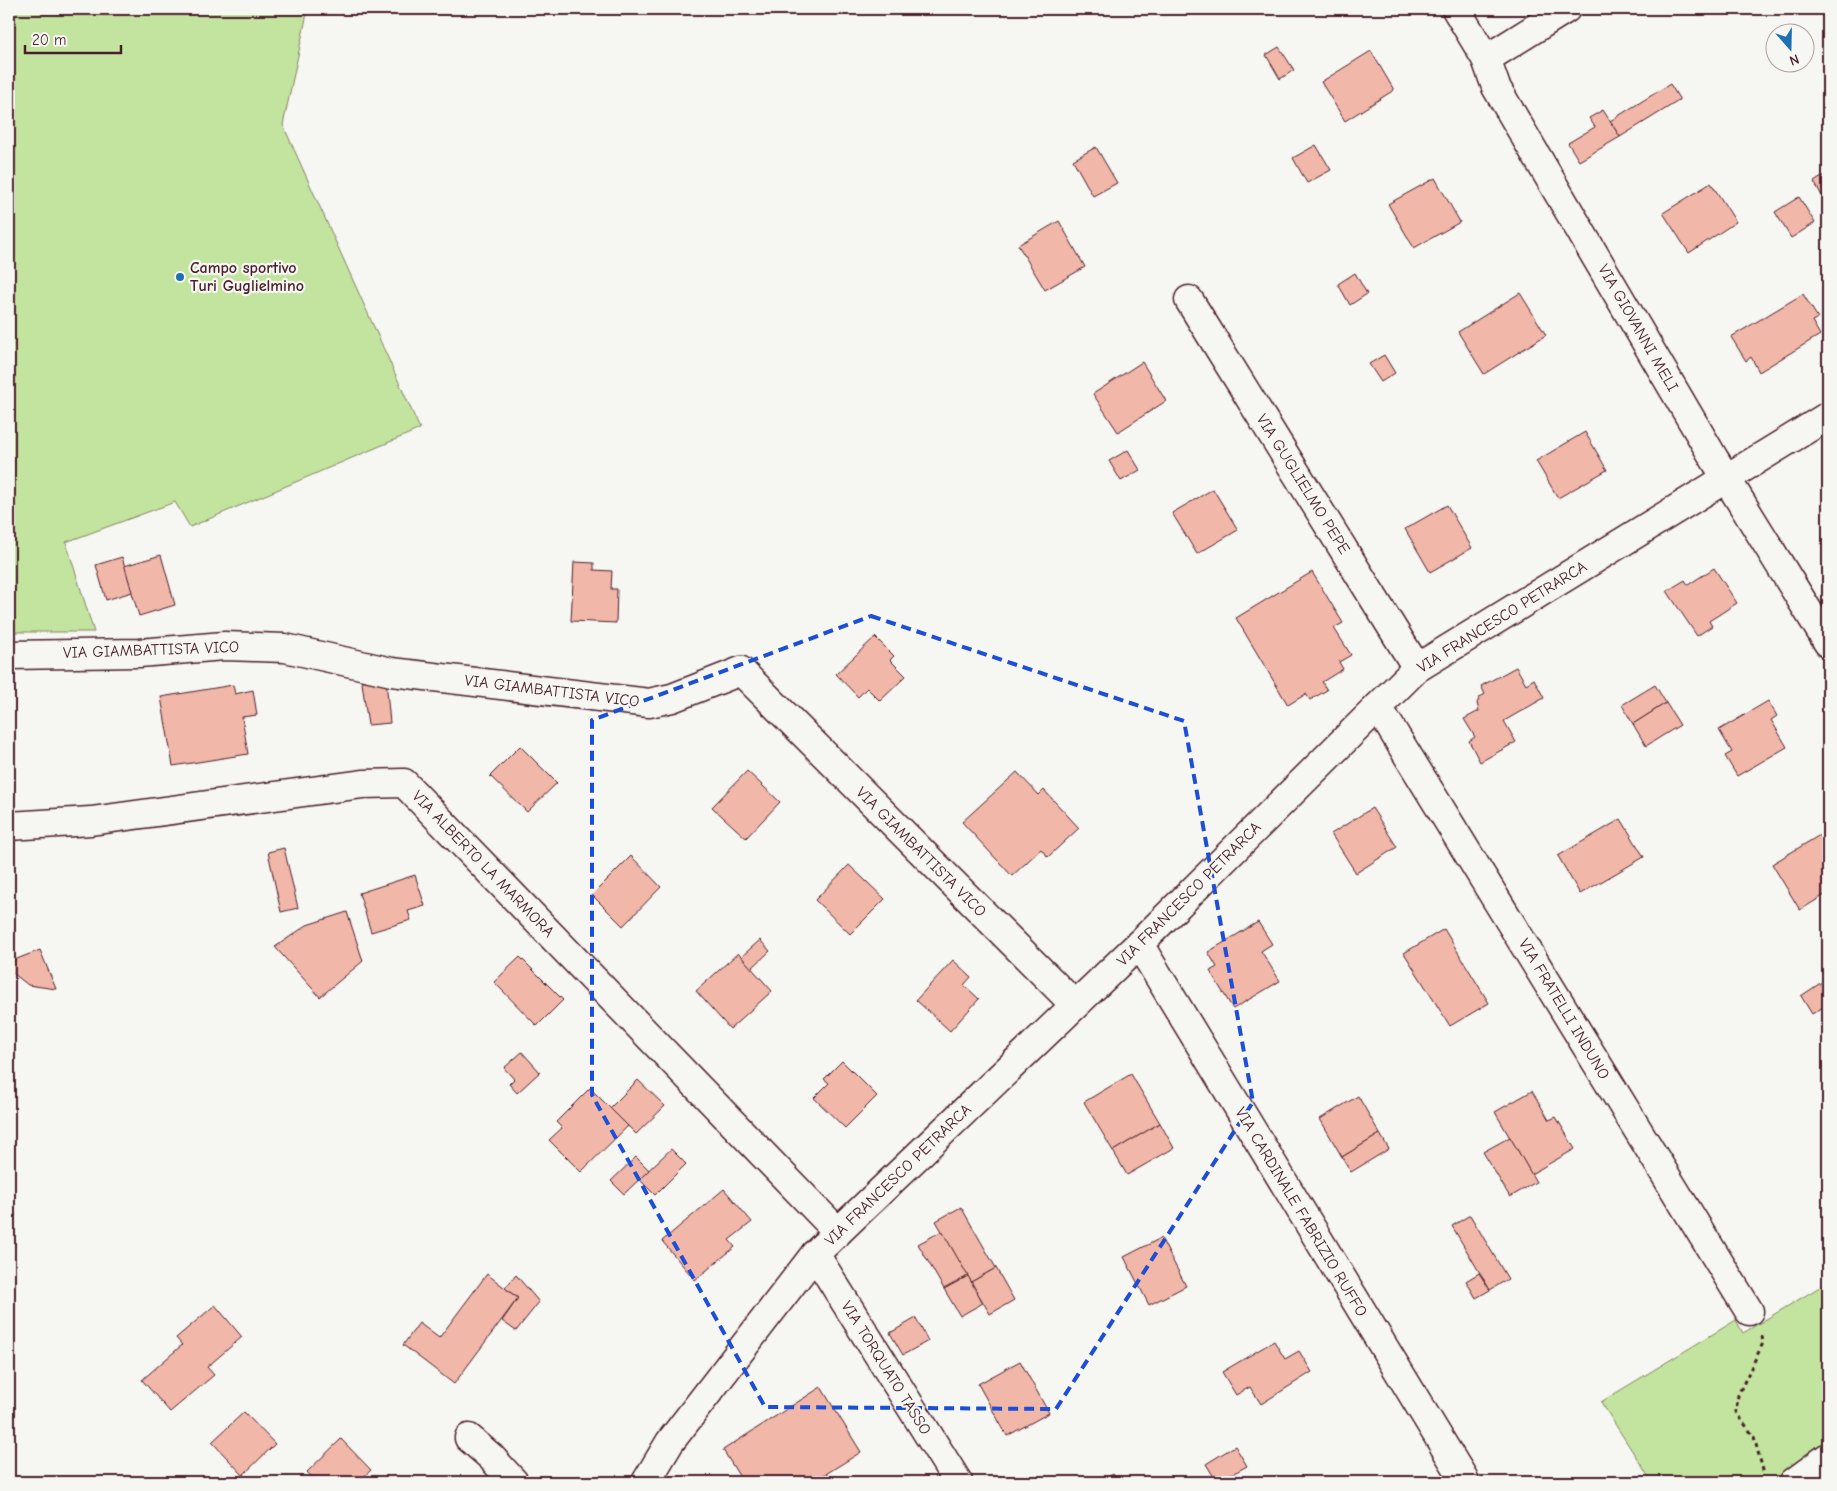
<svg xmlns="http://www.w3.org/2000/svg" width="1837" height="1491" viewBox="0 0 1837 1491" font-family="'Comic Neue',sans-serif">
  <style>
    .green { fill: #c2e49e; stroke: #868264 }
    .building { fill: #f1b7a9; stroke: #4a1f2b }
    .lines { fill: none; stroke-linecap: round; stroke-linejoin: round }
    .minor-casing { stroke: #4a1f2b; stroke-width: 31 }
    .path { stroke: #4a1f2b; stroke-width: 3; stroke-dasharray: 4 4; stroke-linecap: butt }
    .minor { stroke: #f6f6f2; stroke-width: 28 }
    .marked { fill: none; stroke: #1d4ed8; stroke-width: 4; stroke-dasharray: 10 6; stroke-linejoin: round }
    .poi-dot { fill: #1f6fb2; stroke: #f6f6f2; stroke-width: 2 }
    .labels { text-anchor: middle; dominant-baseline: central; stroke-width: 4.5; stroke-linejoin: round; paint-order: stroke }
    .poi-label { font-size: 16px; font-weight: bold; fill: #4a1f2b; stroke: #f6f6f2; text-anchor: start }
    .street-label { font-size: 16px; fill: #4a1f2b; stroke: #f6f6f2 }
  </style>
  <rect width="100%" height="100%" fill="#f6f6f2"/>
  <filter id="ink" filterUnits="userSpaceOnUse"><feTurbulence type="fractalNoise" baseFrequency=".02" numOctaves="2"/><feDisplacementMap in="SourceGraphic" scale="10" xChannelSelector="R" yChannelSelector="G"/><feConvolveMatrix kernelMatrix="1 2 1 2 8 2 1 2 1" color-interpolation-filters="sRGB"/></filter>
  <g filter="url(#ink)">
    <g class="green">
      <polygon points="9,9 308,9 283,125 420,429 190,527 175,502 66,542 94,632 9,632"/>
      <polygon points="1828,1282 1828,1445 1777,1482 1652,1482 1601,1402 1736,1320 1743,1333"/>
    </g>
    <g class="building">
      <polygon points="1279,47 1294,70 1280,79 1266,55"/>
      <polygon points="1371,51 1394,90 1345,121 1321,82"/>
      <polygon points="1670,84 1680,100 1620,137 1610,121"/>
      <polygon points="1603,110 1620,137 1579,161 1568,143 1595,127 1589,118"/>
      <polygon points="1316,145 1331,170 1307,183 1293,158"/>
      <polygon points="1096,147 1117,183 1093,196 1073,160"/>
      <polygon points="1828,173 1828,206 1814,182"/>
      <polygon points="1435,178 1460,222 1414,248 1388,204"/>
      <polygon points="1711,183 1736,222 1689,253 1663,213"/>
      <polygon points="1799,197 1815,223 1791,238 1775,212"/>
      <polygon points="1059,221 1085,267 1045,290 1018,245"/>
      <polygon points="1355,273 1367,294 1350,305 1338,284"/>
      <polygon points="1520,293 1546,335 1484,374 1458,332"/>
      <polygon points="1803,294 1818,318 1812,321 1820,335 1759,372 1751,357 1746,361 1731,337"/>
      <polygon points="1384,355 1395,373 1381,382 1369,364"/>
      <polygon points="1142,362 1166,401 1118,432 1093,394"/>
      <polygon points="1585,432 1607,470 1558,498 1536,461"/>
      <polygon points="1128,450 1140,470 1121,481 1109,461"/>
      <polygon points="1213,489 1238,530 1197,554 1172,513"/>
      <polygon points="1447,505 1472,548 1430,572 1405,529"/>
      <polygon points="161,555 175,605 139,616 124,566"/>
      <polygon points="122,557 132,592 106,600 96,565"/>
      <polygon points="574,562 594,563 594,570 612,571 611,589 617,589 616,623 571,621"/>
      <polygon points="1714,568 1737,603 1709,621 1712,626 1697,636 1667,591 1685,580 1688,585"/>
      <polygon points="1312,572 1343,623 1334,628 1351,655 1339,662 1343,669 1322,682 1327,690 1310,700 1306,694 1288,705 1236,618"/>
      <polygon points="875,637 894,656 890,660 906,676 880,701 867,688 858,697 836,674"/>
      <polygon points="1516,667 1526,684 1534,679 1544,698 1504,721 1516,742 1480,762 1469,741 1475,737 1464,719 1479,711 1477,703 1480,697 1485,694 1481,686"/>
      <polygon points="361,676 386,680 390,723 368,725"/>
      <polygon points="233,685 235,694 253,690 257,715 242,717 248,754 173,766 161,697"/>
      <polygon points="1655,685 1666,703 1633,724 1622,705"/>
      <polygon points="1768,701 1777,716 1771,720 1787,747 1737,776 1725,756 1732,752 1719,730"/>
      <polygon points="1666,703 1680,725 1646,746 1633,724"/>
      <polygon points="520,746 557,783 527,812 490,776"/>
      <polygon points="747,771 780,802 746,838 712,807"/>
      <polygon points="1017,772 1039,795 1044,790 1079,828 1048,857 1041,849 1012,876 962,822"/>
      <polygon points="1372,808 1397,847 1356,873 1331,834"/>
      <polygon points="1621,819 1644,857 1580,894 1558,856"/>
      <polygon points="1828,830 1828,893 1800,910 1772,864"/>
      <polygon points="284,848 298,908 281,912 268,852"/>
      <polygon points="631,856 661,887 623,926 592,895"/>
      <polygon points="849,865 885,899 850,934 815,900"/>
      <polygon points="415,875 425,906 408,911 411,920 371,932 359,893"/>
      <polygon points="347,912 363,961 320,997 275,947 307,925"/>
      <polygon points="1258,922 1272,944 1261,951 1280,981 1233,1009 1210,971 1217,967 1208,952"/>
      <polygon points="1444,929 1489,1003 1450,1026 1404,953"/>
      <polygon points="760,940 770,951 751,969 741,957"/>
      <polygon points="40,950 56,989 28,985 9,970 9,962"/>
      <polygon points="738,953 772,991 730,1029 696,991"/>
      <polygon points="520,957 563,1000 537,1026 494,982"/>
      <polygon points="953,960 971,977 964,985 979,999 950,1031 916,1000"/>
      <polygon points="1828,978 1828,1004 1812,1014 1801,996"/>
      <polygon points="522,1052 540,1072 517,1093 509,1084 514,1079 504,1068"/>
      <polygon points="842,1061 877,1096 845,1128 814,1098 829,1083 824,1079"/>
      <polygon points="1131,1074 1160,1123 1113,1151 1084,1102"/>
      <polygon points="638,1080 665,1106 636,1134 610,1108"/>
      <polygon points="590,1088 628,1126 581,1172 549,1140 562,1128 556,1122"/>
      <polygon points="1532,1091 1549,1120 1556,1117 1575,1149 1531,1174 1495,1112"/>
      <polygon points="1358,1096 1380,1134 1342,1157 1320,1119"/>
      <polygon points="1160,1123 1174,1148 1127,1175 1113,1151"/>
      <polygon points="1380,1134 1389,1149 1351,1172 1342,1157"/>
      <polygon points="1510,1137 1536,1182 1510,1197 1483,1152"/>
      <polygon points="671,1149 686,1164 655,1195 639,1179"/>
      <polygon points="636,1157 649,1170 624,1194 611,1181"/>
      <polygon points="724,1189 752,1222 729,1240 735,1247 695,1280 662,1241"/>
      <polygon points="961,1207 996,1268 971,1282 936,1221"/>
      <polygon points="1470,1215 1508,1279 1490,1290 1452,1226"/>
      <polygon points="942,1231 968,1276 944,1289 918,1244"/>
      <polygon points="1161,1238 1186,1286 1149,1305 1124,1257"/>
      <polygon points="996,1268 1014,1300 990,1314 971,1282"/>
      <polygon points="1479,1273 1490,1290 1476,1298 1466,1281"/>
      <polygon points="487,1274 518,1298 454,1384 403,1345 419,1323 439,1338"/>
      <polygon points="516,1275 539,1302 516,1331 502,1321 518,1298 505,1288"/>
      <polygon points="968,1276 983,1303 960,1316 944,1289"/>
      <polygon points="215,1305 242,1337 207,1367 214,1375 170,1412 142,1380 182,1345 176,1338"/>
      <polygon points="916,1318 928,1341 903,1355 890,1333"/>
      <polygon points="1274,1341 1285,1359 1299,1351 1312,1372 1261,1404 1250,1387 1236,1395 1222,1372"/>
      <polygon points="1020,1361 1049,1413 1007,1436 978,1384"/>
      <polygon points="821,1387 861,1452 813,1482 743,1482 723,1450"/>
      <polygon points="244,1412 275,1444 243,1475 212,1442"/>
      <polygon points="341,1439 371,1470 358,1482 317,1482 307,1472"/>
      <polygon points="1235,1446 1247,1466 1217,1482 1206,1464"/>
      <polygon points="1113,1474 1118,1482 1099,1482"/>
    </g>
    <g class="lines">
      <g class="minor-casing">
        <g id="minor">
          <polyline points="1456,9 1486,59 1496,87 1715,460 1828,643"/>
          <polyline points="1486,59 1566,9"/>
          <polyline points="1189,300 1417,668"/>
          <polyline points="9,655 139,653 224,646 285,648 392,672 649,703 672,698 741,671 1075,1005"/>
          <polyline points="1378,707 1749,1311"/>
          <polyline points="9,826 91,821 363,784 404,783 838,1232"/>
          <polyline points="1139,944 1464,1479"/>
          <polyline points="815,1254 958,1482"/>
          <polyline points="469,1438 491,1457 514,1482"/>
          <polyline points="646,1482 670,1442 815,1254 1139,944 1417,668 1828,416"/>
          <polyline points="1794,1482 1828,1457"/>
        </g>
      </g>
      <polyline class="path" points="1762,1336 1763,1343 1738,1395 1736,1412 1754,1437 1764,1474"/>
      <use href="#minor" class="minor"/>
    </g>
  </g>
  <path class="marked" d="M871,616L1184,721L1253,1102L1056,1409L765,1407L592,1095V720Z"/>
  <circle class="poi-dot" cx="180" cy="277" r="5"/>
  <g class="labels">
    <g class="poi-label">
      <text x="190" y="268">Campo sportivo<tspan x="190" dy="18">Turi Guglielmino</tspan></text>
    </g>
    <g class="street-label">
      <text transform="translate(1638 328) rotate(60)">VIA GIOVANNI MELI</text>
      <text transform="translate(1303 484) rotate(58)">VIA GUGLIELMO PEPE</text>
      <text transform="translate(1502 617) rotate(-32)">VIA FRANCESCO PETRARCA</text>
      <text transform="translate(151 650) rotate(-2)">VIA GIAMBATTISTA VICO</text>
      <text transform="translate(552 691) rotate(7)">VIA GIAMBATTISTA VICO</text>
      <text transform="translate(921 852) rotate(45)">VIA GIAMBATTISTA VICO</text>
      <text transform="translate(483 864) rotate(46)">VIA ALBERTO LA MARMORA</text>
      <text transform="translate(1189 894) rotate(-45)">VIA FRANCESCO PETRARCA</text>
      <text transform="translate(1564 1009) rotate(59)">VIA FRATELLI INDUNO</text>
      <text transform="translate(898 1175) rotate(-44)">VIA FRANCESCO PETRARCA</text>
      <text transform="translate(1301 1212) rotate(59)">VIA CARDINALE FABRIZIO RUFFO</text>
      <text transform="translate(886 1368) rotate(58)">VIA TORQUATO TASSO</text>
    </g>
  </g>
  <rect width="1837" height="1491" fill="none" stroke="#f6f6f2" stroke-width="30"/>
  <rect x="15" y="15" width="1807" height="1461" fill="none" stroke="#4a1f2b" stroke-width="2" filter="url(#ink)"/>
  <g transform="translate(1790 48) rotate(160)"><circle r="24" fill="#f6f6f2" stroke="#b1a0a2"/>
  <path d="M0-4L9 19L0 12L-9 19Z" fill="#1f6fb2"/>
  <text y="-8" font-size="14" font-weight="bold" text-anchor="middle" fill="#4a1f2b">N</text>
  </g>
  <path d="M25 45v8h96v-8" fill="none" stroke="#4a1f2b" stroke-width="2.5"/>
  <text x="32" y="45" font-size="15" fill="#4a1f2b" stroke="#f6f6f2" stroke-width="4" paint-order="stroke">20 m</text>
</svg>
